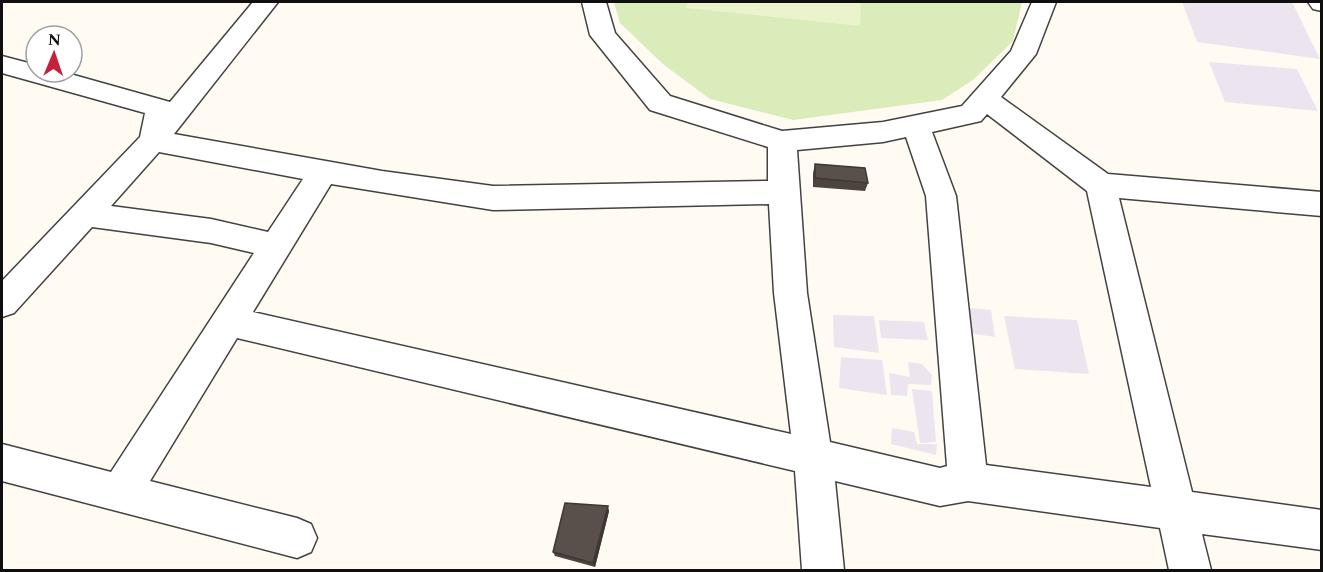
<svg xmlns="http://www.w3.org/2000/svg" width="1323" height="572" viewBox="0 0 1323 572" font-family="Spectral,serif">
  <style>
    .industrial { fill: #ece4ee }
    .green { fill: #d9ecb9 }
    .pitch { fill: #eaf3cb }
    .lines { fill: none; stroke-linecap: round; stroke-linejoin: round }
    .minor-casing { stroke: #424242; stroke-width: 3 }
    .minor { fill: #fff; fill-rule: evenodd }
    .wall { fill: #4d4440 }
    .shaded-wall { fill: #3e3734 }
    .building { fill: #594f4b; stroke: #3e3734; stroke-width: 1.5 }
  </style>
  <rect width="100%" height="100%" fill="#fffbf2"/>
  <g class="industrial">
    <polygon points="1182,2 1292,2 1320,59 1197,42"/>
    <polygon points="1209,62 1297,69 1318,111 1225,102"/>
    <polygon points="960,307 991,310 995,337 962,332"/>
    <polygon points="833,315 874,316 879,353 834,347"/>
    <polygon points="1004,316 1077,320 1089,374 1015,369"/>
    <polygon points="879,320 924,322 928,340 881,338"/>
    <polygon points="841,357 882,360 887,395 839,388"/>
    <polygon points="908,362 922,364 932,375 931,385 908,384 907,396 891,395 889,373 910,377"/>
    <polygon points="912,389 932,391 936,442 920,443"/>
    <polygon points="892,428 914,432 917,444 937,444 936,455 891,444"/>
  </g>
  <polygon class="green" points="614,2 1022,2 1013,41 973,80 942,100 793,120 710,99 664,65 620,23"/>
  <polygon class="pitch" points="687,2 861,2 860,26 686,8"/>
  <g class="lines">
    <g class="minor-casing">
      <g id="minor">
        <path d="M253,2H278L174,134L382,171L493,186L768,181V147L650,110L590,35L582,2H606L615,33L670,96L782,131L883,122L962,106L1011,51L1032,2H1056L1036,54L1001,97L1108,174L1322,192V216L1119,198L1192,492L1322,510V550L1202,534L1211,570H1169L1160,528L968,501L940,506L835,481L844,570H802L795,471L237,338L150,481L297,518L311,524L317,538L311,552L297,558L2,481V444L111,472L254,253L211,243L92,227L14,313L2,317V281L140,137L145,113L2,73V56L36,65V72H63L170,102ZM987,114L1087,191L1151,487L986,465L956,196L932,132L981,121ZM906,137L926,196L947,466L940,468L830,442L807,293L797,150L883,142ZM159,152L303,179L268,232L211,219L111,206ZM331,184L493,210L769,204L774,293L791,434L253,312Z"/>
        <polygon points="1308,2 1322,2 1322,11 1313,9"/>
      </g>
    </g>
    <use href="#minor" class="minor"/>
  </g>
  <g class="wall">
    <polygon points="815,164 868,183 865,191 813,187 813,173"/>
    <polygon points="609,511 595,567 555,556 553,552"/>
  </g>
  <polygon class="shaded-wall" points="608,506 609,511 595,567 593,563"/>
  <g class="building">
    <polygon points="815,164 865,168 868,183 815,178"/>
    <polygon points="565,503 608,506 593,563 553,552"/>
  </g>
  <rect width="1323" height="572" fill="none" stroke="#0f0f0f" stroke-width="6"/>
  <g transform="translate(54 54) rotate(2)"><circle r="28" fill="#ffffff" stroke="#9f9f9f" stroke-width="1.5"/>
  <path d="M0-4.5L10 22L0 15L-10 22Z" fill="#c6203c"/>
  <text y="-9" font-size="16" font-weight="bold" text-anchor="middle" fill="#0f0f0f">N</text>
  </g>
</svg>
